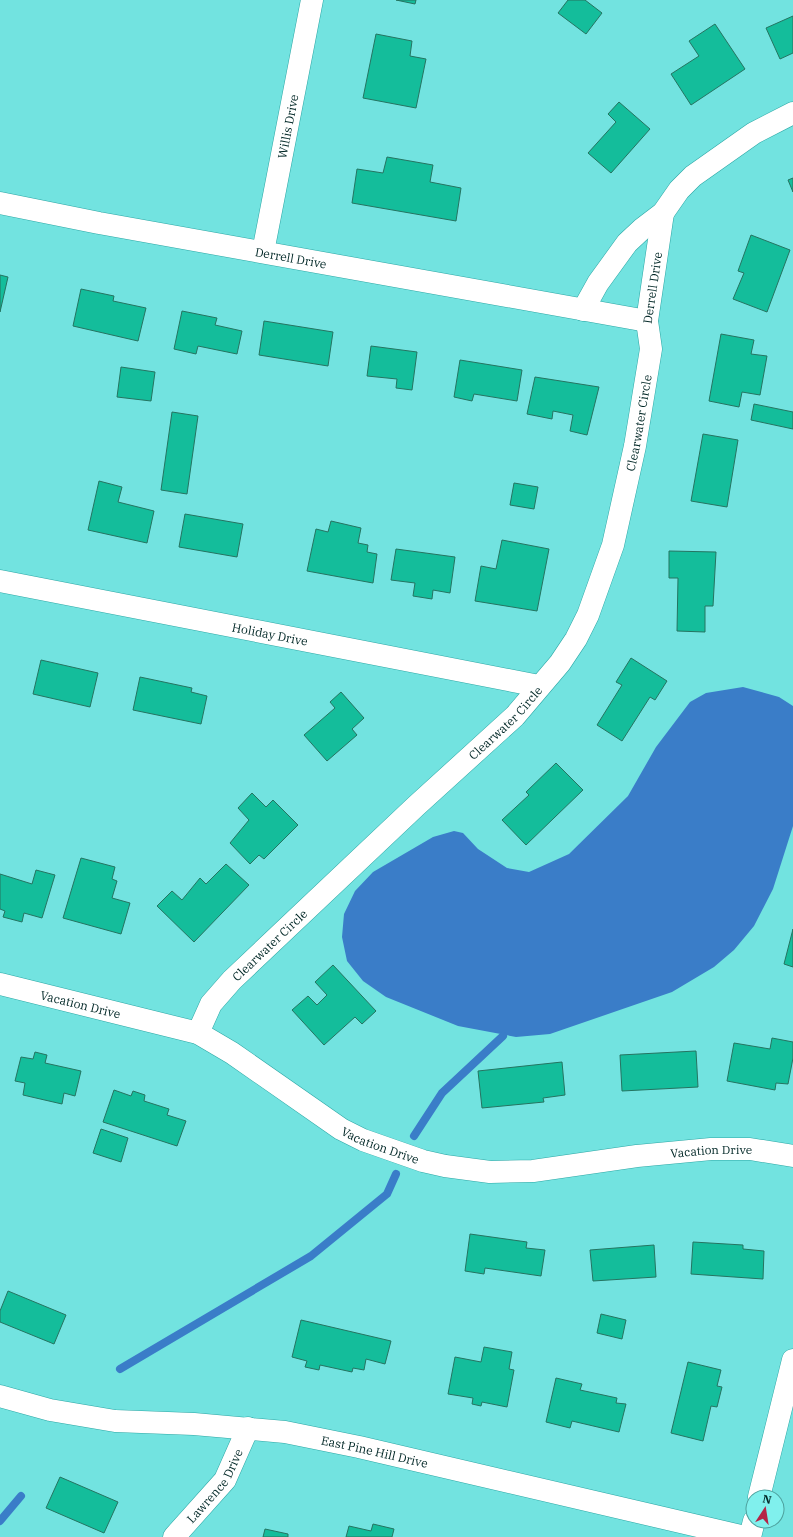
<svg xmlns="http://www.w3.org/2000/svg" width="793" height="1537" viewBox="0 0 793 1537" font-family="'IBM Plex Serif',serif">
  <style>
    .water { fill: #3a7dc8 }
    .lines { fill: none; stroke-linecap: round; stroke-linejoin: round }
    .stream { stroke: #3a7dc8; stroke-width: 8 }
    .building { fill: #14bd9b; stroke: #257461 }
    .street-casing { stroke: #2ca7a5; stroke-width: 23 }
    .street { stroke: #fff; stroke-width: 22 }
    .labels { text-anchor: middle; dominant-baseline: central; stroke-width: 4; stroke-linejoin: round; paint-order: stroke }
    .street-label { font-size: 12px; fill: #012726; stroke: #80f0ed }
  </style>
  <rect width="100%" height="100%" fill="#72e3e0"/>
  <polygon class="water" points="743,687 779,697 793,706 793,826 773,889 754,926 734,950 714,967 672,992 550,1034 516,1037 458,1026 386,997 363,981 347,961 342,937 344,914 355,891 373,872 433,837 454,831 463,833 478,849 507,868 529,872 569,854 628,796 656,747 690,702 706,693"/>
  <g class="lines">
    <g class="stream">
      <polyline points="414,1136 442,1093 503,1036"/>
      <polyline points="120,1369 311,1256 387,1194 396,1174"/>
      <polyline points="0,1521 21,1496"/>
    </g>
  </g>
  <g class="building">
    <polygon points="396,0 416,0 415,4"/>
    <polygon points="568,0 585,0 602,13 586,34 558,13"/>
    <polygon points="793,16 793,53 780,59 766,28"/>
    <polygon points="715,24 745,69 691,105 671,74 699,56 689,41"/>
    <polygon points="376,34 412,41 410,56 426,59 416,108 363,98"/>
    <polygon points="619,102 650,129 611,173 588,153 616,122 608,114"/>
    <polygon points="387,157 433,165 430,182 461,188 456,221 352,203 357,169 383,173"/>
    <polygon points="793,178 793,192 788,180"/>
    <polygon points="751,235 790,250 767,312 733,299 744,273 738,271"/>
    <polygon points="0,275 8,277 0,312"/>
    <polygon points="81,289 114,296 113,301 146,308 138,341 73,326"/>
    <polygon points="182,311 217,318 215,325 242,331 237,354 198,346 196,354 174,349"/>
    <polygon points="264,321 333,332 328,366 259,355"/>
    <polygon points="721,334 754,340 751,354 767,356 760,395 742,392 739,407 709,401"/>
    <polygon points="371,346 417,352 412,390 396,388 397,379 367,376"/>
    <polygon points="460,360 522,370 517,401 474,394 472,401 454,397"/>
    <polygon points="121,367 155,372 151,401 117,397"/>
    <polygon points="535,377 599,387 587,435 570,431 573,415 553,411 552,419 527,414"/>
    <polygon points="754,404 793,412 793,429 751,420"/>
    <polygon points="172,412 198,416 187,494 161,490"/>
    <polygon points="703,434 738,440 727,507 691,501"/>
    <polygon points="99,481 122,487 118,502 154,511 147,543 88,530"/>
    <polygon points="514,483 538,487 534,509 510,505"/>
    <polygon points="185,514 243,524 237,557 179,547"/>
    <polygon points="331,521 361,528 358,543 368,545 367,552 377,554 373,583 307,571 316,529 328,532"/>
    <polygon points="502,540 549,549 537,611 475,601 481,566 496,569"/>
    <polygon points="396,549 455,557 450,593 433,590 432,599 413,596 415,583 391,580"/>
    <polygon points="669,551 716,552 713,606 705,606 705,632 677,631 678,578 669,578"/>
    <polygon points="631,658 667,681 655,700 650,697 622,741 597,725 622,685 616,682"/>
    <polygon points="41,660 98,673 90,707 33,694"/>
    <polygon points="140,677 192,688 191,692 207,696 201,724 133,710"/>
    <polygon points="341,692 364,718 352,729 357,735 327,761 304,735 335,708 330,702"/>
    <polygon points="556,763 583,790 526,845 502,820 529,795 526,792"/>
    <polygon points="252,793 266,807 273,800 298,825 264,859 259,855 250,864 230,843 249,820 238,808"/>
    <polygon points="81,858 115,867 112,879 117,881 112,898 130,903 121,934 63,918"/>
    <polygon points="226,864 249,885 194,942 157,906 172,891 182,900 200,878 206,884"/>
    <polygon points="36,870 55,875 42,918 24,913 22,922 3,917 5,911 0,909 0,874 32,884"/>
    <polygon points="793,929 793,967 784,964"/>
    <polygon points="333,965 376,1011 362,1024 355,1017 324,1045 292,1010 308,996 317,1005 327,995 315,982"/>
    <polygon points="772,1038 793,1042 793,1058 788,1084 776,1083 775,1090 727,1081 734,1043 770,1049"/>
    <polygon points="696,1051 698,1087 622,1091 620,1055"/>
    <polygon points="35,1052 47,1055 45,1063 81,1071 75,1096 64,1093 62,1104 23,1095 25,1083 15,1081 21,1057 33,1059"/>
    <polygon points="562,1062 565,1095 543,1098 544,1102 482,1108 478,1071"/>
    <polygon points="114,1090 131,1096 133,1091 145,1095 144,1101 169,1109 167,1115 186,1121 177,1146 103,1122"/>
    <polygon points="101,1129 128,1138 121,1162 93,1153"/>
    <polygon points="470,1234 527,1242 526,1248 545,1250 541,1276 485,1268 484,1274 465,1271"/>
    <polygon points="693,1242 743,1245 743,1249 764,1251 763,1279 691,1274"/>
    <polygon points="654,1245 656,1277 593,1281 590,1250"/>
    <polygon points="8,1291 66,1315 54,1344 0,1322 0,1311"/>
    <polygon points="601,1314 626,1320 622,1339 597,1333"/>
    <polygon points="301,1320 391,1341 385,1364 366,1359 364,1370 353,1368 352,1372 320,1365 319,1370 305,1367 307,1361 292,1357"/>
    <polygon points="484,1347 512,1352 509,1369 514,1370 507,1407 482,1402 481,1406 472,1404 473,1398 448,1394 455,1357 481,1362"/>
    <polygon points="688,1362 721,1370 717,1386 722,1387 717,1407 711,1406 703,1441 671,1433"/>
    <polygon points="556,1378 582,1384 580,1390 617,1398 616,1403 626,1404 619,1432 572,1421 570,1428 546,1422"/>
    <polygon points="60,1477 118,1502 104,1533 46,1508"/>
    <polygon points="373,1524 394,1529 392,1537 346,1537 349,1526 371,1531"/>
    <polygon points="265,1529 288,1534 288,1537 263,1537"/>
  </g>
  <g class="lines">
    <g class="street-casing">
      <g id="street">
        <path id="s1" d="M0,203L99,223L647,321"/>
        <path id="s2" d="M263,252L312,0"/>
        <polyline points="583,310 598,283 627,243 642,229 663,213 679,190 693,176 754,133 793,113"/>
        <path id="s3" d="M0,581L539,686"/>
        <path id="s4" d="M0,984L198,1033L232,1053L341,1129L363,1140L423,1161L445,1166L490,1172L533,1171L637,1156L711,1149H750L793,1156"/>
        <path id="s5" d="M198,1033L211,1004L232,980L416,806L515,716L560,663L576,639L588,615L613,545L635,446L651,349L647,321L663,213"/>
        <path id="s6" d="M0,1396L50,1410L115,1421L194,1424L285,1432L359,1447L745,1537"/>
        <polyline points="759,1497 793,1360"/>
        <path id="s7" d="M174,1537L225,1480L248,1428"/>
        <polyline points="750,1537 754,1521"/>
      </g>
    </g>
    <use href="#street" class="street"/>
  </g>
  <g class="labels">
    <g class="street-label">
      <text stroke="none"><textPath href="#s2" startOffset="128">Willis Drive</textPath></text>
      <text stroke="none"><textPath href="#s1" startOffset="296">Derrell Drive</textPath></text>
      <text stroke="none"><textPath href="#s5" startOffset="912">Derrell Drive</textPath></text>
      <text stroke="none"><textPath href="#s5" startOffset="775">Clearwater Circle</textPath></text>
      <text stroke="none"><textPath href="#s3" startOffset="275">Holiday Drive</textPath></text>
      <text stroke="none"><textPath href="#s5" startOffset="439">Clearwater Circle</textPath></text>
      <text stroke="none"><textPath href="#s5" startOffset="115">Clearwater Circle</textPath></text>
      <text stroke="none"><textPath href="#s4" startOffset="83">Vacation Drive</textPath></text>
      <text stroke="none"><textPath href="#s4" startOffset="419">Vacation Drive</textPath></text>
      <text stroke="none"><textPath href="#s4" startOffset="755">Vacation Drive</textPath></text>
      <text stroke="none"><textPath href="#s6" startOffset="380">East Pine Hill Drive</textPath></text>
      <text stroke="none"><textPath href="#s7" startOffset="66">Lawrence Drive</textPath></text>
    </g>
  </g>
  <g transform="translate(765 1509) rotate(12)"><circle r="19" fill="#80f0ed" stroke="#4da09d"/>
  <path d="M0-3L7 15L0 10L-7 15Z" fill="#b52447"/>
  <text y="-6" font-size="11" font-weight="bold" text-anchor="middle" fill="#012726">N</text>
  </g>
</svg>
